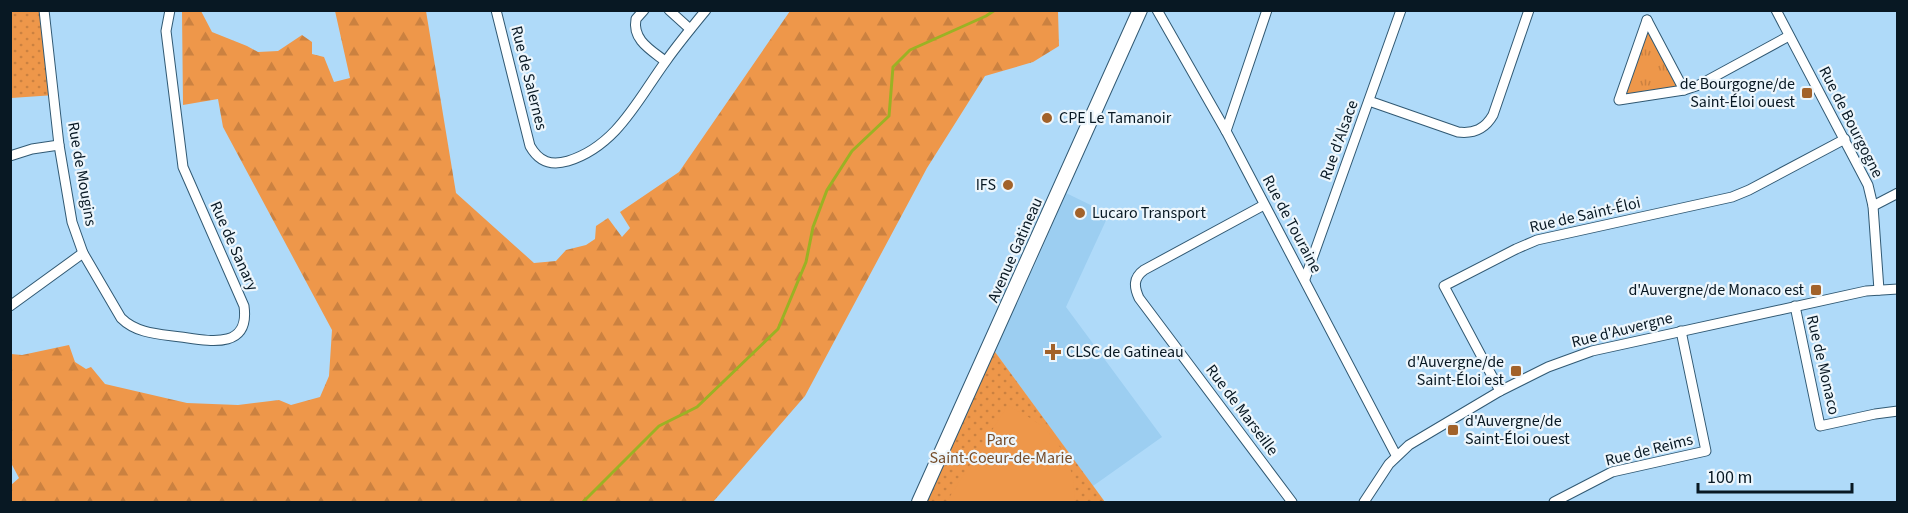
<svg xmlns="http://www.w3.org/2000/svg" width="1908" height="513" viewBox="0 0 1908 513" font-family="'Source Sans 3',sans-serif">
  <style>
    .built { fill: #9ccef1 }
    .grass { fill: url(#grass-tufts) }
    .forest { fill: url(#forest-firs) }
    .park { fill: url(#park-dots) }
    .garden { fill: #ee974a }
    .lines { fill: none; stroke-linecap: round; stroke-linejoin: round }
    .stream { stroke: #9bb224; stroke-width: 3 }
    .street-casing { stroke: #315973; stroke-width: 11 }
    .secondary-casing { stroke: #315973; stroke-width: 16 }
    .street { stroke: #fff; stroke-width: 9 }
    .secondary { stroke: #fff; stroke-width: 14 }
    .poi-dot { fill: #a2622a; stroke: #edf6fc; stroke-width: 2 }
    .labels { text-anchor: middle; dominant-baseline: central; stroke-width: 4.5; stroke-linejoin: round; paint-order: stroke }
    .street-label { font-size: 16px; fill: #081823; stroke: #edf6fc }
    .poi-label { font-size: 16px; fill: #081823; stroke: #edf6fc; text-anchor: end }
    .park-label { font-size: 16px; fill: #764c29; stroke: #edf6fc }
  </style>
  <defs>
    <pattern id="grass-tufts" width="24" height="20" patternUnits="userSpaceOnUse" patternTransform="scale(1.5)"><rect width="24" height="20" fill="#ee974a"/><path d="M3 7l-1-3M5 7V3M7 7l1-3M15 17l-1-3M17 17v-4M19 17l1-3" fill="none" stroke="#cb8140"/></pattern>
    <pattern id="forest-firs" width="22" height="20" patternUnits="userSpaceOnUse" patternTransform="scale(1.5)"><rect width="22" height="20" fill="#ee974a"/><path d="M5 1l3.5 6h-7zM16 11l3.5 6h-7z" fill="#cb8140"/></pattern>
    <pattern id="park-dots" width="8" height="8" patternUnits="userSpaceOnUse" patternTransform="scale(1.5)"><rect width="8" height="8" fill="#ee974a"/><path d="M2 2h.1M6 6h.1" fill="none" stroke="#cb8140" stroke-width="1.8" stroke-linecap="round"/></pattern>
  </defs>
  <rect width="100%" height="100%" fill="#afdaf9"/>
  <polygon class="built" points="1066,193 1109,214 1066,307 1162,437 1093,486 990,345 1034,267"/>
  <polygon class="grass" points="1647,20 1684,90 1619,100"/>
  <polygon class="forest" points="182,11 201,11 212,32 247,46 258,52 278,51 302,35 312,42 312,54 324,57 334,82 350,78 335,11 426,11 456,193 534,263 556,261 566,250 586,245 595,239 596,226 608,218 622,237 630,228 620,212 679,172 790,11 1058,11 1059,46 1033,62 985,76 927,168 805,396 713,502 11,502 11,485 19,478 11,463 11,354 22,355 69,345 75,362 86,369 91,367 105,384 187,403 238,405 279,400 291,405 320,397 329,376 332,330 223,127 218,99 183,105"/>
  <g class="park">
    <polygon points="11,11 44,11 55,95 11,98"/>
    <polygon points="990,345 1105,502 919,502"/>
  </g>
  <path class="garden" d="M1008,405C1020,413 1037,420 1047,431C1067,452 1076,474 1074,502L947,501Z"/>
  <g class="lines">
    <polyline class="stream" points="583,502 659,426 697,407 778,329 806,262 813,227 827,190 852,151 889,116 893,67 910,50 986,16 995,10"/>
    <g class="street-casing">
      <g id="street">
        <path d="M44,10L59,145L72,222L83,253L121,318C137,334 160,334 181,337C209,341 250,350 244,306L183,167L166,31L170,10"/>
        <path d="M496,10L530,146C539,162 551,166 568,161C617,146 638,99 666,61C678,44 692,27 706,10"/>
        <path d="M644,10L636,19C632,40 651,50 665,61"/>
        <polyline points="669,10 690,29"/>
        <polyline points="1157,10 1226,131 1396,455"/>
        <polyline points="1776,10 1868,185 1873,206 1879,290"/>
        <polyline points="1647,20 1619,100 1684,90 1699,85 1789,36"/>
        <polyline points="1647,20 1684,90"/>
        <path d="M1369,101L1458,132C1474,134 1485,129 1493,115L1529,10"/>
        <polyline points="1226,131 1267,10"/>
        <polyline points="10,156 32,149 59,145"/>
        <path d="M1264,205L1144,270C1133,278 1134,287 1139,298L1292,502"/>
        <polyline points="1873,206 1898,193"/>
        <polyline points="1305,279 1401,10"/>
        <polyline points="10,306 83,253"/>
        <polyline points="1795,306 1820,426 1875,414 1898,411"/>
        <polyline points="1500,391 1444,286 1516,249 1537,240 1732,197 1749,190 1845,139"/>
        <polyline points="1364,502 1389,464 1409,445 1500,391 1548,367 1592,351 1866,291 1898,289"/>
        <polyline points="1554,502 1612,472 1706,451 1681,331"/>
      </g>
    </g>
    <g class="secondary-casing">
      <polyline id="secondary" points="919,502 1140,10"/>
    </g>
    <use href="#street" class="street"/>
    <use href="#secondary" class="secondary"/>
  </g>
  <g class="poi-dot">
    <rect x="1801" y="87" width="12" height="12" rx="3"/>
    <circle cx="1047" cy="118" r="6"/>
    <circle cx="1008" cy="185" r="6"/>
    <circle cx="1080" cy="213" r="6"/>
    <rect x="1810" y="284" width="12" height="12" rx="3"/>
    <path d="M1050 343h6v6h6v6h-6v6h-6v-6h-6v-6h6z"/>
    <rect x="1510" y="365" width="12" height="12" rx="3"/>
    <rect x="1447" y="424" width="12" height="12" rx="3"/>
  </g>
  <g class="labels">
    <g class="street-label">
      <text transform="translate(529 78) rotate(76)">Rue de Salernes</text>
      <text transform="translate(1851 122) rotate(63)">Rue de Bourgogne</text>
      <text transform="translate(1339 140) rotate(-70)">Rue d'Alsace</text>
      <text transform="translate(82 174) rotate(80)">Rue de Mougins</text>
      <text transform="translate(1585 215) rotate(-13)">Rue de Saint-Éloi</text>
      <text transform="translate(1292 224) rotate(62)">Rue de Touraine</text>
      <text transform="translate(234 246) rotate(66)">Rue de Sanary</text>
      <text transform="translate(1015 250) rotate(-66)">Avenue Gatineau</text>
      <text transform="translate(1622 330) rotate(-14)">Rue d'Auvergne</text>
      <text transform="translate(1823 365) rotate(77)">Rue de Monaco</text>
      <text transform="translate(1242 410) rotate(53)">Rue de Marseille</text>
      <text transform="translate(1649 450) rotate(-14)">Rue de Reims</text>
    </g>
    <g class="poi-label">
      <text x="1795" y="84">de Bourgogne/de<tspan x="1795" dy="18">Saint-Éloi ouest</tspan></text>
      <text x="1059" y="118" text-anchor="start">CPE Le Tamanoir</text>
      <text x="996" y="185">IFS</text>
      <text x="1092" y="213" text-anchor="start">Lucaro Transport</text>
      <text x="1804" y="290">d'Auvergne/de Monaco est</text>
      <text x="1066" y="352" text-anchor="start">CLSC de Gatineau</text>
      <text x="1504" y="362">d'Auvergne/de<tspan x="1504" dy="18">Saint-Éloi est</tspan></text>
      <text x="1465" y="421" text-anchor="start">d'Auvergne/de<tspan x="1465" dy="18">Saint-Éloi ouest</tspan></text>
    </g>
    <g class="park-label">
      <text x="1001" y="440">Parc<tspan x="1001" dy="18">Saint-Coeur-de-Marie</tspan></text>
    </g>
  </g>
  <rect width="1908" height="513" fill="none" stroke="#081823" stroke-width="24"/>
  <path d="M1698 483v9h154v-9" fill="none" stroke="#081823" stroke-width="3"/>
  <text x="1707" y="483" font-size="18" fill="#081823" stroke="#edf6fc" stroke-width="4.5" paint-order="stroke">100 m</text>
</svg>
